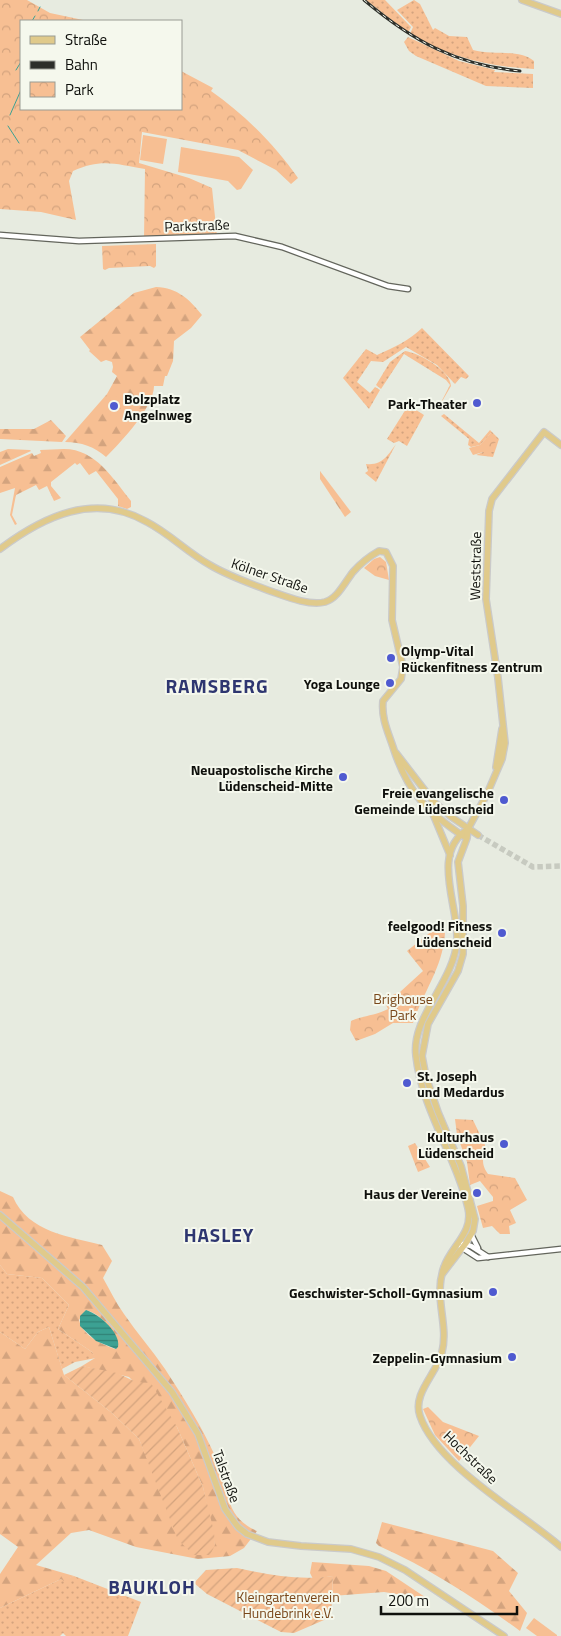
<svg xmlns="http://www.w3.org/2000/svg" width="561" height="1636" viewBox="0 0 561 1636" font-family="'Titillium Web',sans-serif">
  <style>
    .grass { fill: url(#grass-dots) }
    .forest { fill: url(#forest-firs); fill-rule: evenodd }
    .park { fill: url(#park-crowns) }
    .garden { fill: url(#garden-furrows) }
    .pitch { fill: #f7bf93 }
    .water { fill: url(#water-rules) }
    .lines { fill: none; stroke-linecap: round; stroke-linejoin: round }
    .stream { stroke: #3ca193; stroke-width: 1 }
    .major-tunnel { stroke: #c7cac0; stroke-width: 5.5; stroke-dasharray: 5.5 3; stroke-linecap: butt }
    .minor-casing { stroke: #63655c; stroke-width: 7 }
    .major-casing { stroke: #cacaca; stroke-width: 8 }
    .minor { stroke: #fff; stroke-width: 4.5 }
    .major { stroke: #e0ca8b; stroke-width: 5.5 }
    .rail-casing { stroke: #2d2f2a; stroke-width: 3 }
    .rail { stroke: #f5f8ed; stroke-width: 1; stroke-dasharray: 4; stroke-linecap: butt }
    .poi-dot { fill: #4f5ad0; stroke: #f5f8ed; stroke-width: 2 }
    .labels { text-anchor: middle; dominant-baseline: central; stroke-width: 4; stroke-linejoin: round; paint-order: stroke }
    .street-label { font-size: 14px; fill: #0f100c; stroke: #f5f8ed }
    .poi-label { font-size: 14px; font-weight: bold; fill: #0f100c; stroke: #f5f8ed; text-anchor: end }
    .park-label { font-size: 14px; fill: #79471a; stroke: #f5f8ed }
    .district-label { font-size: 19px; font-weight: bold; letter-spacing: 1px; fill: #2e3670; stroke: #f5f8ed }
  </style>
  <defs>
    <pattern id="grass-dots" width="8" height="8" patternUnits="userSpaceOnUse" patternTransform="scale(1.25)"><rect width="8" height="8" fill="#f7bf93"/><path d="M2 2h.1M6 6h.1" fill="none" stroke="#d3a37e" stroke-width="1.8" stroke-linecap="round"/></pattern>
    <pattern id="forest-firs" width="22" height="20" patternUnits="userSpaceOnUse" patternTransform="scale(1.25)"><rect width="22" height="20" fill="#f7bf93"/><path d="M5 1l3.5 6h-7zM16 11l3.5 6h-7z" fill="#d3a37e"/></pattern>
    <pattern id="park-crowns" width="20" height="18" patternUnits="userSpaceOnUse" patternTransform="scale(1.25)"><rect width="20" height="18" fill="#f7bf93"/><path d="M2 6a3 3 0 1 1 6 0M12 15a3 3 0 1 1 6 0" fill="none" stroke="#d3a37e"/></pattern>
    <pattern id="garden-furrows" width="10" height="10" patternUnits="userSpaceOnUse" patternTransform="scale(1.25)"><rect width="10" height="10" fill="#f7bf93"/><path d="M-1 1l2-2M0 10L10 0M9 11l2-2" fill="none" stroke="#d3a37e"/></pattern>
    <pattern id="water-rules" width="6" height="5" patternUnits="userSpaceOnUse" patternTransform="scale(1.25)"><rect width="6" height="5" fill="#3ca193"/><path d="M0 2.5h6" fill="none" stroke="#318276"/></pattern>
  </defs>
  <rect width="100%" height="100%" fill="#e7ebe0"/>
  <g class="grass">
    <polygon points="366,0 385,0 411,27 408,33"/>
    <path d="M414,0L420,4L433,30L435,28L449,36L467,37L473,50C493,56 518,48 534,61V69C489,67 449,57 410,34L413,27L397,10Z"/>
    <polygon points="408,37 459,61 495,70 494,72 533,74 533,88 486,86 416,56 409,51 404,42"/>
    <path d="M422,328L469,376L466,379L461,377L455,384L437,365L406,347L383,362L371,361L357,382L370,393L375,387L380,390L369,409L343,378L366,349L377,355C393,348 410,340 422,328Z"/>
    <path d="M405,351C419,353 450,370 451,386L437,410L450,385L446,380L404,354L381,389L376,385L390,362Z"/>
    <polygon points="413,408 424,415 407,446 399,441 394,443 387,439 406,409"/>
    <polygon points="444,414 479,443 490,430 499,439 493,457 476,455 483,452 491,452 491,433 480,445 471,447 468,445 469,439 441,416"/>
    <path d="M396,444L376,482L365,473L368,471L366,464C382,466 388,455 396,444Z"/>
    <polygon points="0,1265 7,1274 42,1278 69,1305 58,1329 92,1352 96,1358 75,1362 62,1369 49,1327 38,1332 25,1349 0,1332"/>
    <polygon points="74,1576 141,1602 128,1636 66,1636 63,1633 60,1636 0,1636 0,1608 61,1579 64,1580"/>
  </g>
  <g class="forest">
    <path d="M156,287C178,288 189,299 202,315L191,328L174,341L173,361L167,376H165L163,386H154C154,407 121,442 106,457C95,447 81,442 65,442L107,394L117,376L112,372L113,367L112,362L106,360L101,362L89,351L90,350L80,337L134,293Z"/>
    <polygon points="51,420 66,436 62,442 0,439 0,429 34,429"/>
    <polygon points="8,449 30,450 31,451 0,465 0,452"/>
    <path d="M64,449C96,449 113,479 131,501V507L127,509L118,506V499L96,471L89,475L80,463L77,465L75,463L51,482V486L61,498L54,501L47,486L39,490L36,485L16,495L12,515L17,524L15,525L10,515L15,488L0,493V467L32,453L34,456L41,453L40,450Z"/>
    <polygon points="320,471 351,512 345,517 320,479"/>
    <path d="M0,1191L13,1197C28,1232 70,1237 102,1245L112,1261L103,1278C110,1290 116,1303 124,1314C137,1333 152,1350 165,1369C184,1398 202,1427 216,1458C230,1486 222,1516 257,1531L244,1548L230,1556L198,1559L136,1547L89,1530L71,1533L36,1565L74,1576L64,1581L61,1579L0,1608V1574L18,1547L0,1534V1332L25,1349L38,1332L49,1327L64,1375L112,1413L139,1439L154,1475L215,1545L203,1487L177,1427L129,1377L82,1366L95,1358L92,1352L58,1329L69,1305L42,1278L7,1274L0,1265ZM86,1310C101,1314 117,1332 118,1347L115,1349C101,1344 83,1336 79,1320Z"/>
    <path d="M382,1522L493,1551L518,1573L509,1591L527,1613L520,1631C476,1599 429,1568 379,1546L376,1543Z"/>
    <polygon points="312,1562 369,1566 386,1571 428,1599 384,1592 332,1596 333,1576 313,1579 310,1573"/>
  </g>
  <g class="park">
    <path d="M0,0H27L50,13L83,20L106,21H21V109H181V71L213,88L211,91C244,114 275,145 298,178L291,184L276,170L238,150L142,132L139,163L189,178L212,188L217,236L144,239L145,169C116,164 101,158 73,171L69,181L76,220L41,212L0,209Z"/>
    <polygon points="156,244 156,266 154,268 150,266 109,268 105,270 103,269 102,246"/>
    <polygon points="491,433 498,441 491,445 494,448 494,452 483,452 473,455 469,448 480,445"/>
    <polygon points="380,557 386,562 389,580 375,576 364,568 374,559"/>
    <path d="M442,923L445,929C445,964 424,990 413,1023H393L375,1034L356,1041L350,1030L351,1021C364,1015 375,1016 388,1009L383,999L400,992L423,971L407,951Z"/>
    <path d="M455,1119L473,1120L485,1145C485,1157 479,1161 488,1174L515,1178L527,1200L510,1210L516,1223L509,1226L510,1234H500L492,1226L483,1228L477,1206L493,1201V1197L480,1181L470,1185L467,1162L457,1135Z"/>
    <polygon points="415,1143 430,1167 418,1172 408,1146"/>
    <polygon points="428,1407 443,1422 479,1436 459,1461 435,1435 423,1409"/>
  </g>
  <g class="garden">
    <polygon points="82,1366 117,1373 136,1382 151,1383 177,1427 203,1487 214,1532 215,1545 210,1555 194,1555 178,1540 139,1439 112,1413 64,1375"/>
    <path d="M237,1568C269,1575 300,1581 333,1576L331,1617L294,1633L281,1632L207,1594L194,1583L206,1570Z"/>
  </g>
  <g class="pitch">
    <polygon points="143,135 167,139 163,164 140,160"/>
    <polygon points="181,147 239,157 253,170 241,189 237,190 228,181 178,172"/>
    <polygon points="112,395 123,400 116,417 105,413"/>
    <polygon points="534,1618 557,1635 557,1636 537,1636 526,1628"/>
  </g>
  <path class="water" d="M86,1310C99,1314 121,1333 118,1347L116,1349L96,1341L80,1326V1316Z"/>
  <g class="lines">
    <g class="stream">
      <polyline points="38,11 40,7"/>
      <polyline points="32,21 35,16"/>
      <polyline points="16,70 21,62"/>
      <polyline points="10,115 21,90"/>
      <polyline points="8,126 19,143"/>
    </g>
    <polyline class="major-tunnel" points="478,835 533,867 561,866"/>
    <g class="minor-casing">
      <g id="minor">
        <polyline points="0,235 79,241 235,236 282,247 388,286 408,289"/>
        <polyline points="471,1234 478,1248"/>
        <polyline points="463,1244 471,1246 488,1257"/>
        <polyline points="461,1247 478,1258 561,1249"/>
      </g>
    </g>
    <g class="major-casing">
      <g id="major">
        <polyline points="522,0 561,14"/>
        <path d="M0,549C44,516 94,492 147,522C170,534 188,553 210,565C230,577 252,584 273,592C287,597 310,606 325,602C338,598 345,582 353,572C360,564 370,556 379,551L386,552L393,566L392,620L403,667L401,679L383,701C381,719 389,734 394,750C408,792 426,811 463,836"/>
        <polyline points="396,753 433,801 450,816 478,835"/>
        <polyline points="496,767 502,729"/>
        <polyline points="433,814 450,855"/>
        <path d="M468,829C430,853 459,906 457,941C454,982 411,1017 416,1056C422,1110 456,1156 468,1208C474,1233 451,1246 444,1267C433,1297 449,1324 442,1352C437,1374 412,1393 420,1416C437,1466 522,1513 561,1547"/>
        <polyline points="0,1215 83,1287 172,1392 198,1434 225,1509 238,1527 247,1534 268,1542 301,1546 351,1549 379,1557 405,1570 504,1636"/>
        <polyline points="443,1273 466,1243 473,1231 475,1219 461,1166 438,1112 426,1077 422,1056 428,1024 458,971 463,954 463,906 458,862 467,838 468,829 487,794 502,759 505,743 498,678 486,599 489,511 492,499 544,432 561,445"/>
      </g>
    </g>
    <use href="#minor" class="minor"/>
    <use href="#major" class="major"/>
    <g class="rail-casing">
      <path id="rail" d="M364,0C413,41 456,65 520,71"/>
    </g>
    <use href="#rail" class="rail"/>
  </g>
  <g class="poi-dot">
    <circle cx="477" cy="403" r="5"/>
    <circle cx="114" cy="406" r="5"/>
    <circle cx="391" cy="658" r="5"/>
    <circle cx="390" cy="683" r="5"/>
    <circle cx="343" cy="777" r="5"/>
    <circle cx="504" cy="800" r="5"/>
    <circle cx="502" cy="933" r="5"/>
    <circle cx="407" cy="1083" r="5"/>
    <circle cx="504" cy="1144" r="5"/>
    <circle cx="477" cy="1193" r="5"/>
    <circle cx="493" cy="1292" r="5"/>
    <circle cx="512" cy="1357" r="5"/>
  </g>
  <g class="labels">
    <g class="street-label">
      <text transform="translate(197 225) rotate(-2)">Parkstraße</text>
      <text transform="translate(475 566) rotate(-89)">Weststraße</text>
      <text transform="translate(270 575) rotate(19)">Kölner Straße</text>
      <text transform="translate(471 1457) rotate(44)">Hochstraße</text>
      <text transform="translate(227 1476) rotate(70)">Talstraße</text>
    </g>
    <g class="poi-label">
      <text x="124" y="398" text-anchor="start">Bolzplatz<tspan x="124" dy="16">Angelnweg</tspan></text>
      <text x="467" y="403">Park-Theater</text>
      <text x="401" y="650" text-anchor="start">Olymp-Vital<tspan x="401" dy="16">Rückenfitness Zentrum</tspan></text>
      <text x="380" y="683">Yoga Lounge</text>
      <text x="333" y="769">Neuapostolische Kirche<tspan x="333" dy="16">Lüdenscheid-Mitte</tspan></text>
      <text x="494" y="792">Freie evangelische<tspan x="494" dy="16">Gemeinde Lüdenscheid</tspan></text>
      <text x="492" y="925">feelgood! Fitness<tspan x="492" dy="16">Lüdenscheid</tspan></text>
      <text x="417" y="1075" text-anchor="start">St. Joseph<tspan x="417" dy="16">und Medardus</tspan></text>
      <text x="494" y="1136">Kulturhaus<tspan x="494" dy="16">Lüdenscheid</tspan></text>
      <text x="467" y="1193">Haus der Vereine</text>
      <text x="483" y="1292">Geschwister-Scholl-Gymnasium</text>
      <text x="502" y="1357">Zeppelin-Gymnasium</text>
    </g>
    <g class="park-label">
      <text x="403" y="998">Brighouse<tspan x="403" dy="16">Park</tspan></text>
      <text x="288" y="1596">Kleingartenverein<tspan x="288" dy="16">Hundebrink e.V.</tspan></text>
    </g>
    <g class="district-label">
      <text x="217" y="685">RAMSBERG</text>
      <text x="219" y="1234">HASLEY</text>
      <text x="152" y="1586">BAUKLOH</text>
    </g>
  </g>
  <rect x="20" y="20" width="162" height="90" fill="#f5f8ed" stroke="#999b93"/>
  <rect x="30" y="36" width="25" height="8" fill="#e0ca8b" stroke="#999b93"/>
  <text x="65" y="45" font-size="15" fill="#0f100c">Straße</text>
  <rect x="30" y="61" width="25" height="8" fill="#2d2f2a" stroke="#999b93"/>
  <text x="65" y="70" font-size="15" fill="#0f100c">Bahn</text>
  <rect x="30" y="82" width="25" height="15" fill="url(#park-crowns)" stroke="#999b93"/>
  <text x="65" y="95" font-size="15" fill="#0f100c">Park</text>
  <path d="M381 1606v8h136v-8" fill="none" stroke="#0f100c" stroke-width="2.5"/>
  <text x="388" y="1606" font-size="15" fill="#0f100c" stroke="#f5f8ed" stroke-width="4" paint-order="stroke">200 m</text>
</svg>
